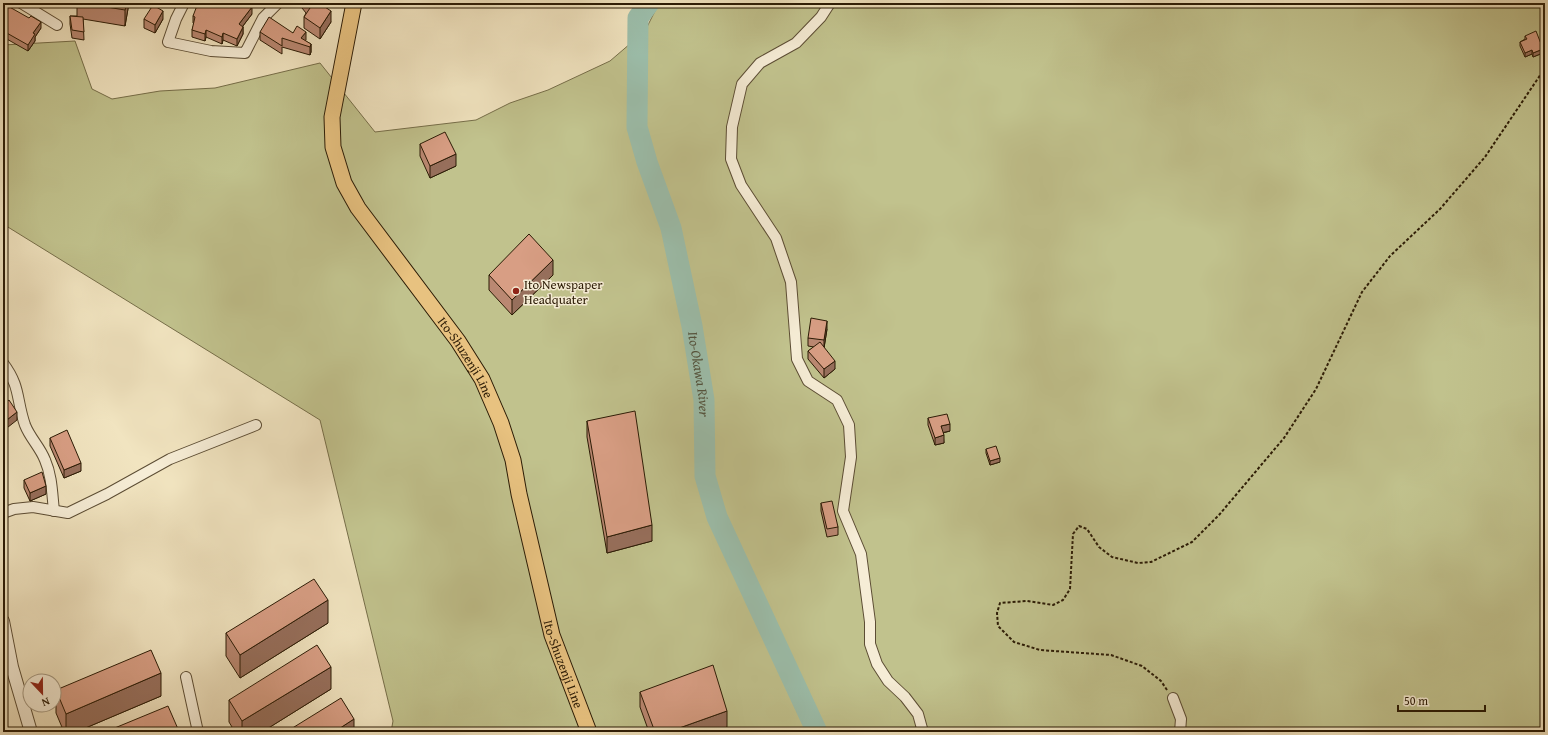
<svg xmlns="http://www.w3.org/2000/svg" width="1548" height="735" viewBox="0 0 1548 735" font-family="'Gentium Book Plus',serif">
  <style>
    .green { fill: #c1c28d; stroke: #766e49 }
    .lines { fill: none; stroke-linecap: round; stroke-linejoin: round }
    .river { stroke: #9cbfac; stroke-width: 21 }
    .minor-casing { stroke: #5c4d34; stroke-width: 12 }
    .tertiary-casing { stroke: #5c4d34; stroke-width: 14 }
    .primary-casing { stroke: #2b1b05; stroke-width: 17 }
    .path { stroke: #2b1b05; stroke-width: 2; stroke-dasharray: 3 2; stroke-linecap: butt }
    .minor { stroke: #f6edd6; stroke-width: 10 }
    .tertiary { stroke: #f6edd6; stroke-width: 12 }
    .primary { stroke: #e8c280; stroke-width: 15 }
    .wall { fill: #ba8872; stroke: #2b1b05 }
    .shaded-wall { fill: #976f5c; stroke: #2b1b05 }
    .building { fill: #d89e84; stroke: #2b1b05 }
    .poi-dot { fill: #8f2418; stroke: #f6edd6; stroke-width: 1.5 }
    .labels { text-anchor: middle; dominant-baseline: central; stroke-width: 3; stroke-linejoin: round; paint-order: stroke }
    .poi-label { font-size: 13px; fill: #2b1b05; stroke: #f6edd6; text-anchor: start }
    .street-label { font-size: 13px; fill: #2b1b05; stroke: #f6edd6 }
    .water-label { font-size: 14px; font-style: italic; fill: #53543f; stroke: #f6edd6 }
  </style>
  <rect width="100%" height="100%" fill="#f1e4c0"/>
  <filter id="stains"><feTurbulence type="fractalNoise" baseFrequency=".005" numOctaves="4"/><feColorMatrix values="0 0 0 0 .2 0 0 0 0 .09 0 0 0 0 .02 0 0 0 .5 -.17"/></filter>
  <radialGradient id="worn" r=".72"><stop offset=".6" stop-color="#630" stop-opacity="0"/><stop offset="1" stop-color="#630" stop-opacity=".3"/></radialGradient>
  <polygon class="green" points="659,3 1545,3 1545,732 391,732 393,721 320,420 3,224 3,45 75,41 92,89 112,99 160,91 215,88 320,63 375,132 476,120 510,103 548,90 610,61 645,31"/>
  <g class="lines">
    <path class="river" id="s1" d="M649,3L638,18L637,127L647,162L671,228L692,326L704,400L705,476L717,517L817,732"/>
    <g class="minor-casing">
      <g id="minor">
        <polyline points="21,3 57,25"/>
        <polyline points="184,3 176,19 168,42 211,51 245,53 263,18 278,3"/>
        <polyline points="830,3 821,17 796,43 760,63 742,84 732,127 731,159 741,185 776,238 791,282 797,359 808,381 837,400 849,425 851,457 843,511 861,554 870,622 870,644 877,664 888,681 905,697 918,714 923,732"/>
        <path d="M3,363C21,387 16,399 25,425C30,438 40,447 45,460C52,476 52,493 54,511"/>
        <polyline points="3,513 14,509 33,507 68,513 107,494 170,459 256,425"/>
        <polyline points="186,677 198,732"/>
        <polyline points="1173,698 1181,719 1180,732"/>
      </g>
    </g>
    <g class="tertiary-casing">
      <polyline id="tertiary" points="3,621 12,667 31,732"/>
    </g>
    <g class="primary-casing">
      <g id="primary">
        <path id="s2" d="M354,3L332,117L333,147L344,183L358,208L458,341L482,379L501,423L513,460L519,494L552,635L589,732"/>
      </g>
    </g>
    <polyline class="path" points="1167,690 1161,681 1142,666 1111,655 1040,650 1014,642 998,626 997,613 1000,603 1027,601 1053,605 1063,600 1070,589 1073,534 1079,526 1087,529 1099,547 1112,557 1138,563 1151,562 1192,542 1219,515 1284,438 1316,389 1362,292 1390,256 1440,209 1485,157 1545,68"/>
    <use href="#minor" class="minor"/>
    <use href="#tertiary" class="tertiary"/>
    <use href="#primary" class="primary"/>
  </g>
  <g class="wall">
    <polygon points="77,3 129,3 125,26 83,19 84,40 72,38 70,24 70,16 77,16"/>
    <polygon points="298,3 319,3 331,22 320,39 304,28 304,17 306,13"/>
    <polygon points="203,5 252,14 243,26 243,34 237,46 223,40 222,44 206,37 205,41 192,37 192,30 194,24 193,23 193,16"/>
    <polygon points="3,11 41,28 35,37 35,41 28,51 5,38 3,42"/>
    <polygon points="144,19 163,19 155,33 144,28"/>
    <polygon points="260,32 293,33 306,40 305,41 311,44 311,52 310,55 282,47 282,54 260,40"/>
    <polygon points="1525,36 1543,53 1533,57 1532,54 1525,57 1520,46 1520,42 1525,39"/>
    <polygon points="420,144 456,166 430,178 420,156"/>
    <polygon points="489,275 553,275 512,315 489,290"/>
    <polygon points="827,329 824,348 835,369 824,378 808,359 808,351 814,347 808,346 808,338"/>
    <polygon points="928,418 950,431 943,433 944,443 935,445 928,425"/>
    <polygon points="587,421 652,541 607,553 587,437"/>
    <polygon points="50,438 81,471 64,478 50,446"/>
    <polygon points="986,449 1000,462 990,465 986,453"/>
    <polygon points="24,480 46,494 30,501 24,488"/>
    <polygon points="821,503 838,527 838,535 827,537 821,511"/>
    <polygon points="328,623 240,678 226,656 226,633"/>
    <polygon points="331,689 262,732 235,732 229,722 229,700"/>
    <polygon points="56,690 161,696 76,732 64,732 56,713"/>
    <polygon points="640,692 727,727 712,732 649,732 640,707"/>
  </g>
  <g class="shaded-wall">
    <polygon points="127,3 129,3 125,26 125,10"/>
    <polygon points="252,7 252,14 239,31 239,24"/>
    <polygon points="163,11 163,19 155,33 155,25"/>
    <polygon points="331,11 331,22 320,39 320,28"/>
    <polygon points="41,22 41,28 35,37 35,41 28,51 28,45 33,33"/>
    <polygon points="243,27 243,34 237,46 237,39"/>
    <polygon points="206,30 206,37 205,41 205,34"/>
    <polygon points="5,32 5,38 3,42 3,36"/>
    <polygon points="306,32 306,40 303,44 301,38"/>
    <polygon points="223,33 223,40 222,44 222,37"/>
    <polygon points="311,44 311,52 310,55 310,47"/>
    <polygon points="1543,49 1543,53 1533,57 1533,53"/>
    <polygon points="1532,50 1532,54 1525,57 1525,53"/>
    <polygon points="456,154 456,166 430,178 430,166"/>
    <polygon points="553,260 553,275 512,315 512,300"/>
    <polygon points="827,321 827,329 824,348 824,340"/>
    <polygon points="835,361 835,369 824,378 824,369"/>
    <polygon points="17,412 17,420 3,431 3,423"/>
    <polygon points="950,424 950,431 941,433 941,426"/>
    <polygon points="944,435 944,443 935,445 935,438"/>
    <polygon points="1000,458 1000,462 990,465 990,461"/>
    <polygon points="81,463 81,471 64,478 64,470"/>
    <polygon points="46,486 46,494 30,501 30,493"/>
    <polygon points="652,525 652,541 607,553 607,537"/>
    <polygon points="328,600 328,623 240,678 240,655"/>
    <polygon points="331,667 331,689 262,732 242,732 242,721"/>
    <polygon points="161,673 161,696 76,732 66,732 66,714"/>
    <polygon points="727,711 727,727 712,732 668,732"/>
    <polygon points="354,719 354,732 334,732"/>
    <polygon points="178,729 178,732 171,732"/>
  </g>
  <g class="building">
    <polygon points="82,3 127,3 125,10"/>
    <polygon points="198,3 203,5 204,3 246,3 252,7 239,24 243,27 237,39 223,33 222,37 206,30 205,34 192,30 195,17 193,16"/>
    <polygon points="307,3 319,3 331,11 320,28 304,17 310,8"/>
    <polygon points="6,5 29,18 31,16 41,22 33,33 35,34 28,45 5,32 3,36 3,11"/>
    <polygon points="153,5 163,11 155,25 144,19"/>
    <polygon points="70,16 83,17 84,32 72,30"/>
    <polygon points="269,17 293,33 297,26 306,32 301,38 311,44 310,47 282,38 282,46 260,32"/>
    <polygon points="1536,31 1543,49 1533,53 1532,50 1525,53 1520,42 1527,39 1525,36"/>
    <polygon points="445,132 456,154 430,166 420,144"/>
    <polygon points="529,234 553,260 512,300 489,275"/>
    <polygon points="811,318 827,321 824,340 808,338"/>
    <polygon points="820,342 835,361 824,369 808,351"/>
    <polygon points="9,400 17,412 3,423 3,405"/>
    <polygon points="635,411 652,525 607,537 587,421"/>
    <polygon points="947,414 950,424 941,426 944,435 935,438 928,418"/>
    <polygon points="67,430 81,463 64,470 50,438"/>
    <polygon points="996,446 1000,458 990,461 986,449"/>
    <polygon points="42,472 46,486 30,493 24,480"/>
    <polygon points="832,501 838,527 827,529 821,503"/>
    <polygon points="314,579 328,600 240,655 226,633"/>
    <polygon points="317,645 331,667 242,721 229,700"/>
    <polygon points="151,650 161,673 66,714 56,690"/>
    <polygon points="713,665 727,711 668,732 655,732 640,692"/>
    <polygon points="341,698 354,719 334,732 286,732"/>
    <polygon points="168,706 178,729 171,732 105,732"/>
  </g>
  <circle class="poi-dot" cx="516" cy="291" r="4"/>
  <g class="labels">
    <g class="poi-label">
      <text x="524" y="284">Ito Newspaper<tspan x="524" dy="15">Headquater</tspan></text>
    </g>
    <g class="street-label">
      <text stroke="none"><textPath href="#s2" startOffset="397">Ito-Shuzenji Line</textPath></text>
      <text stroke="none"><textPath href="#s2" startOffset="721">Ito-Shuzenji Line</textPath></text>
    </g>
    <g class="water-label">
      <text stroke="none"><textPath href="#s1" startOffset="383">Ito-Okawa River</textPath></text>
    </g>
  </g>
  <rect width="1548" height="735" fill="none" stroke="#f1e4c0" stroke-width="16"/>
  <rect x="4" y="4" width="1540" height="727" fill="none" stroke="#2b1b05" stroke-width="2"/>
  <rect x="8" y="8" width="1532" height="719" fill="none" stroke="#2b1b05"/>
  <g transform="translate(42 693) rotate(158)"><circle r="19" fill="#f6edd6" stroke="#a59982"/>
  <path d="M0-3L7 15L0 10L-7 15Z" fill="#8f2418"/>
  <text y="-6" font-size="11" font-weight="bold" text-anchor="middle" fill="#2b1b05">N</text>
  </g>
  <path d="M1398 705v6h87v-6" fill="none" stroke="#2b1b05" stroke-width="2"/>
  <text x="1404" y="705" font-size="12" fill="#2b1b05" stroke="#f6edd6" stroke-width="3" paint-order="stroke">50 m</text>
  <rect width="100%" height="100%" filter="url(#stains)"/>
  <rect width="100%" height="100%" fill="url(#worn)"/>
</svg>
